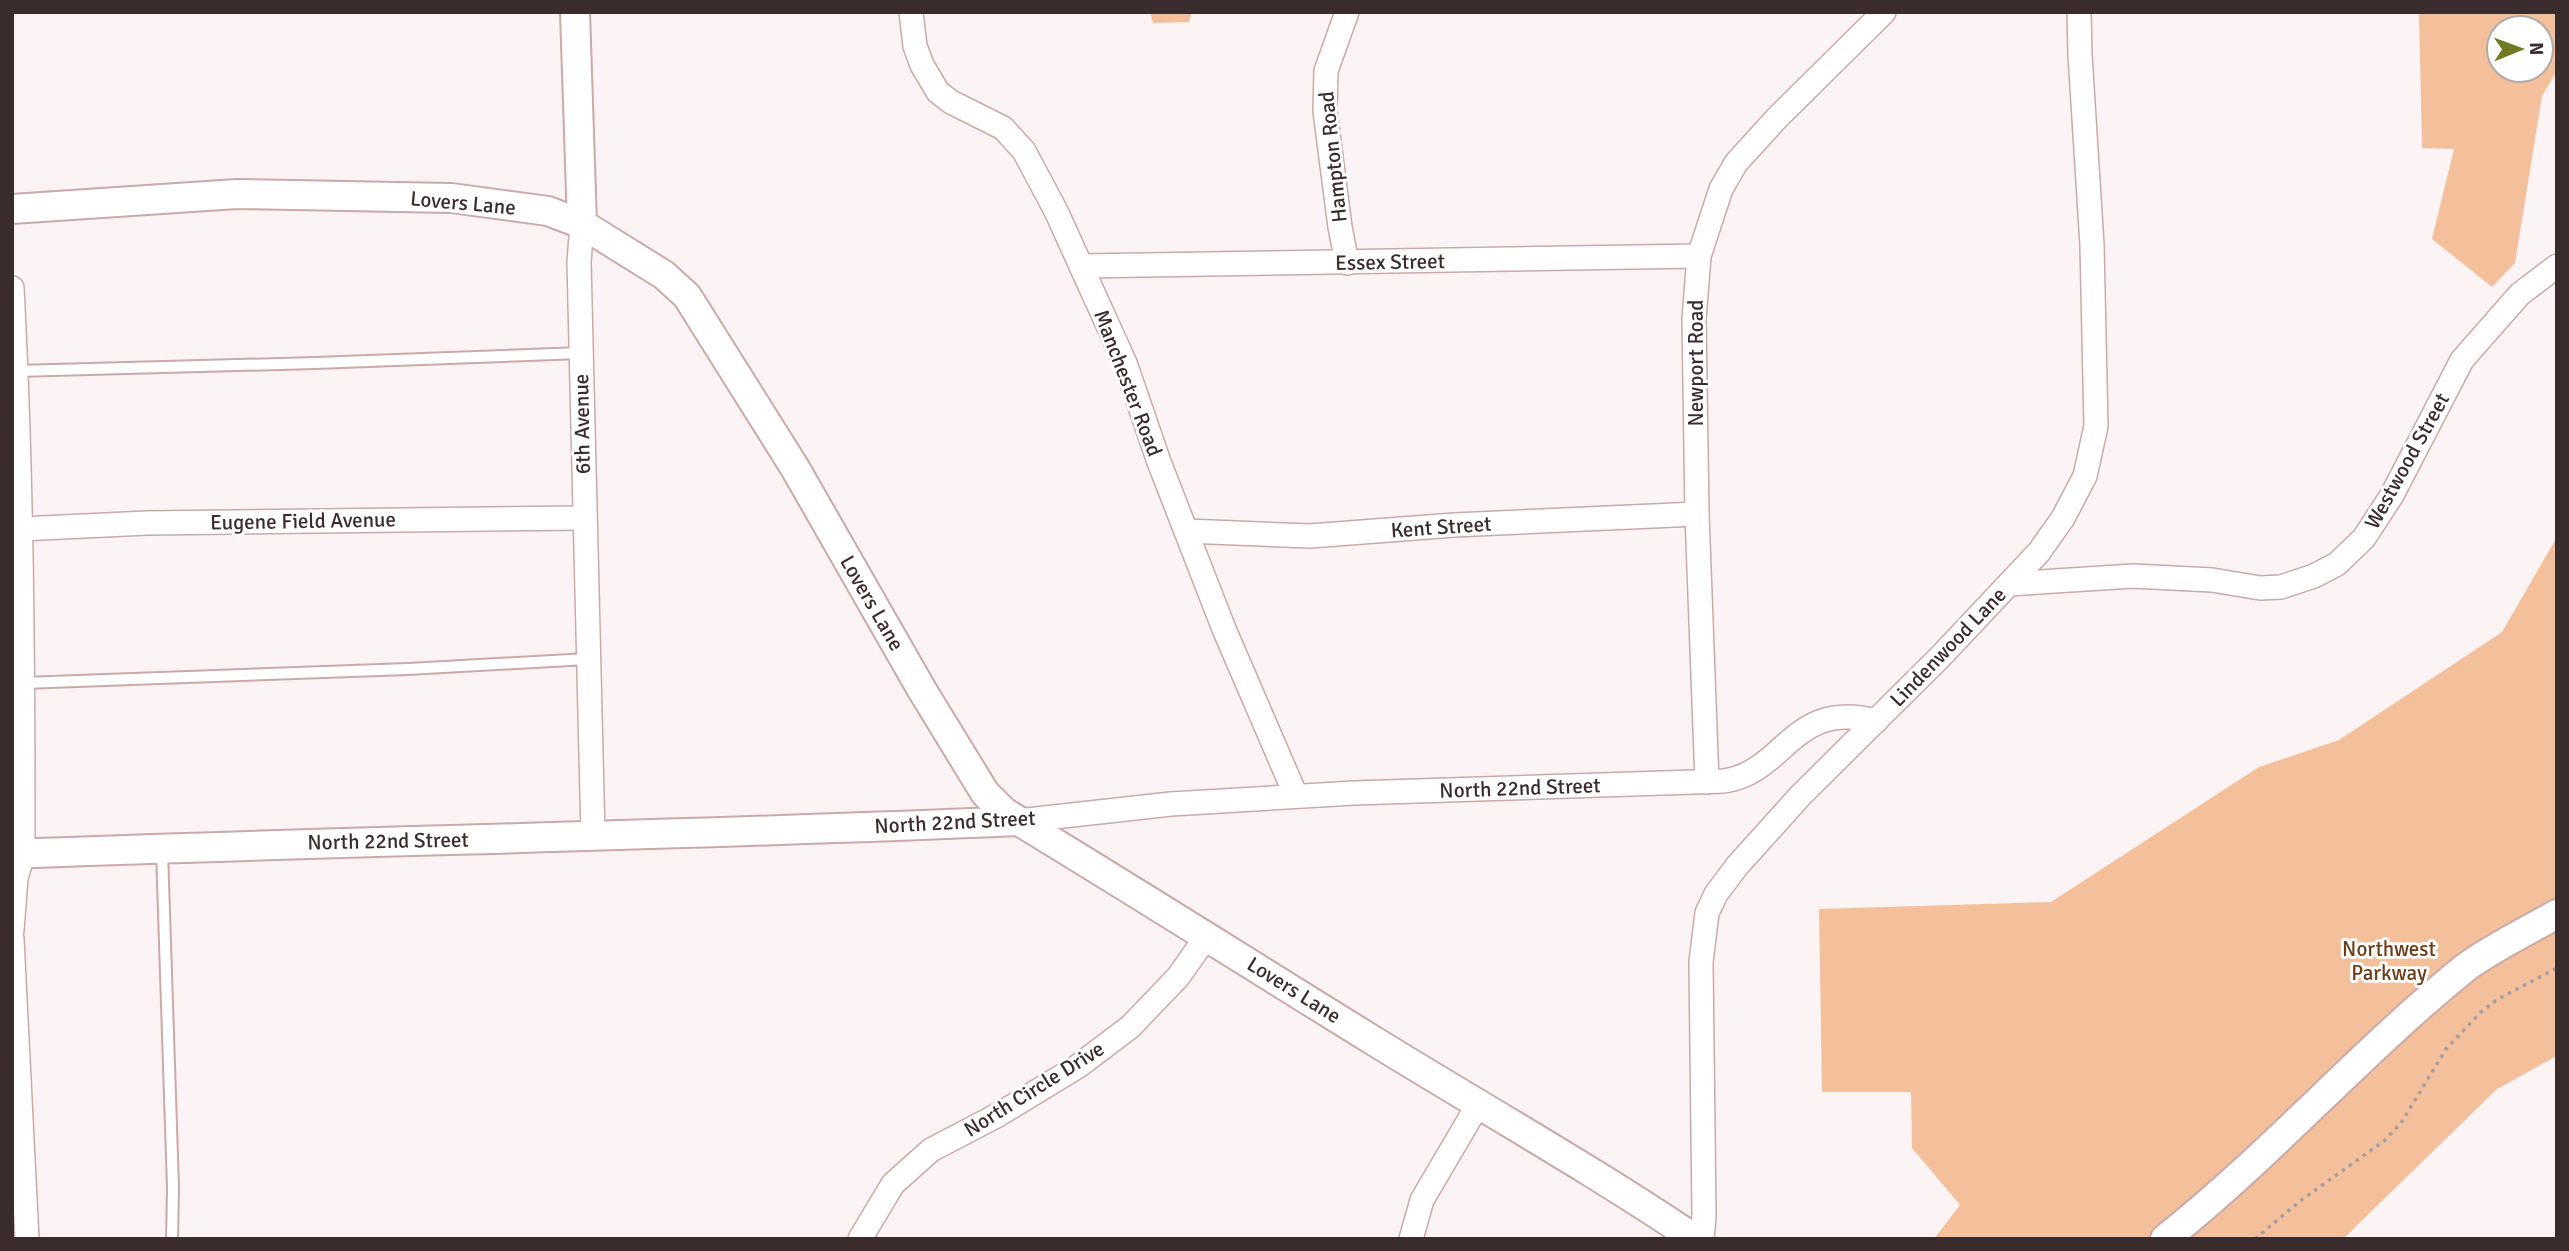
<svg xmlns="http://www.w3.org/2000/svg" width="2569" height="1251" viewBox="0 0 2569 1251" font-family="Signika,sans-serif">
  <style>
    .green { fill: #f4c09c; fill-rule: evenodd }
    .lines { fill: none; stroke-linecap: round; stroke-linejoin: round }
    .service-casing { stroke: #caa9a9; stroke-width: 14 }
    .minor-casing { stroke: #caa9a9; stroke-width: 26 }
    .tertiary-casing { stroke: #caa9a9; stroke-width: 32 }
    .path { stroke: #a99e9f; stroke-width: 3.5; stroke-dasharray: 3.5 5; stroke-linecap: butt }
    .service { stroke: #fff; stroke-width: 10 }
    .minor { stroke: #fff; stroke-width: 23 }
    .tertiary { stroke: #fff; stroke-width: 28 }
    .labels { text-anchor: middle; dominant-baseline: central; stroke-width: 6; stroke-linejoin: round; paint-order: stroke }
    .street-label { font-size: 21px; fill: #3a2c2d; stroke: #fff }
    .park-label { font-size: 21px; fill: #6a3c18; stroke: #fff }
  </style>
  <rect width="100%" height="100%" fill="#fcf4f4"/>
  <g class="green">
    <polygon points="1150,12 1192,12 1189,22 1153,23"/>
    <path d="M2419,12H2557V71L2542,96L2515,263L2492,287L2432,239L2454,149L2422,148ZM2541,28V70H2499V28Z"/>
    <polygon points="2557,537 2557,1056 2497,1089 2343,1239 1934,1239 1960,1205 1912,1148 1911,1092 1822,1092 1819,909 2051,902 2259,767 2339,740 2502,632"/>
  </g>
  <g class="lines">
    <g class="service-casing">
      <g id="service">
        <polyline points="16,371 315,363 581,353"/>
        <polyline points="23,683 408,669 588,659"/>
        <polyline points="162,851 173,1188 172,1239"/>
      </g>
    </g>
    <g class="minor-casing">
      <g id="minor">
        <polyline points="911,12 915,46 922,65 938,92 951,102 1003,128 1024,151 1056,211 1125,363 1159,462 1224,629 1296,796"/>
        <polyline points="1347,12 1326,71 1325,111 1340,227 1347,263"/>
        <polyline points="582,224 579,262 593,836"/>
        <polyline points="1081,266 1699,256"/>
        <path d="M12,288C22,477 23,665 23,854L16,878L12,930"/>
        <polyline points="21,529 147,523 584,518"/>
        <polyline points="1186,531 1310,536 1454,525 1697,514"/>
        <polyline points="2009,584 2133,576 2212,580 2260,588 2281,587 2314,576 2337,564 2364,538 2392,495 2462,360 2520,294 2557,266"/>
        <polyline points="1707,782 1697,514 1694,319 1699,256 1721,189 1736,163 1776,119 1884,12"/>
        <path d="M1018,821L1171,804L1354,793L1724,781C1786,772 1792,699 1876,721"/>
        <polyline points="12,939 27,1239"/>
        <polyline points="860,1239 893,1184 931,1150 998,1115 1077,1067 1130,1027 1178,977 1207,936"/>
        <polyline points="1411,1239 1422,1200 1479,1103"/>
        <polyline points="1702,1239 1704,1216 1701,962 1707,913 1716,894 1737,866 1800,796 1941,656 2039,552 2063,518 2085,476 2096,426 2092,245 2080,55 2079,12"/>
      </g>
    </g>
    <g class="tertiary-casing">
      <g id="tertiary">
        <polyline points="575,12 582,224"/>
        <path d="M12,209L237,194L451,198L548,211L582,224L664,275L687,296L795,468L922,690L985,793L1004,812C1128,887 1251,965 1374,1041C1481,1107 1591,1169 1695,1239"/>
        <path d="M12,854C347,841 683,836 1018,821"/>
        <path d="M2165,1239C2271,1155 2360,1053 2465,968C2490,949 2529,930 2557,914"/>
      </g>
    </g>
    <polyline class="path" points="2255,1239 2300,1201 2384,1141 2401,1123 2446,1049 2481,1012 2498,999 2557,968"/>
    <use href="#service" class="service"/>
    <use href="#minor" class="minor"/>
    <use href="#tertiary" class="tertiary"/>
  </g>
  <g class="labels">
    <g class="street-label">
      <text transform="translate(1333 157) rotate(-96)">Hampton Road</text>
      <text transform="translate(463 203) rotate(5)">Lovers Lane</text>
      <text transform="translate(1390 262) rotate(-1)">Essex Street</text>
      <text transform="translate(1696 363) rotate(-90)">Newport Road</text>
      <text transform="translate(1128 383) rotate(69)">Manchester Road</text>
      <text transform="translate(582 424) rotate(-91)">6th Avenue</text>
      <text transform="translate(2407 461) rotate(-61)">Westwood Street</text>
      <text transform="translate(303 521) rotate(-1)">Eugene Field Avenue</text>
      <text transform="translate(1441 527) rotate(-4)">Kent Street</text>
      <text transform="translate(872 603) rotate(60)">Lovers Lane</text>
      <text transform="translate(1948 647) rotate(-46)">Lindenwood Lane</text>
      <text transform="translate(1520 788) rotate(-2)">North 22nd Street</text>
      <text transform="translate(955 822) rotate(-3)">North 22nd Street</text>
      <text transform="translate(388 841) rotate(-1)">North 22nd Street</text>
      <text transform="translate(1294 990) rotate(32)">Lovers Lane</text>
      <text transform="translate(1034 1089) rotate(-32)">North Circle Drive</text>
    </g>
    <g class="park-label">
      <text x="2389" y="949">Northwest<tspan x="2389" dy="24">Parkway</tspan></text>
    </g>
  </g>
  <rect width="2569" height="1251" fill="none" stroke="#3a2c2d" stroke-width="28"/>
  <g transform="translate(2520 49) rotate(89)"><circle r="33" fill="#ffffff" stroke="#b0abab" stroke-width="2"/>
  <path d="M0-5L12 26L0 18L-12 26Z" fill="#727923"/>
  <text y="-10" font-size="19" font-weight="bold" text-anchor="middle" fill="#3a2c2d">N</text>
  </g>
</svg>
